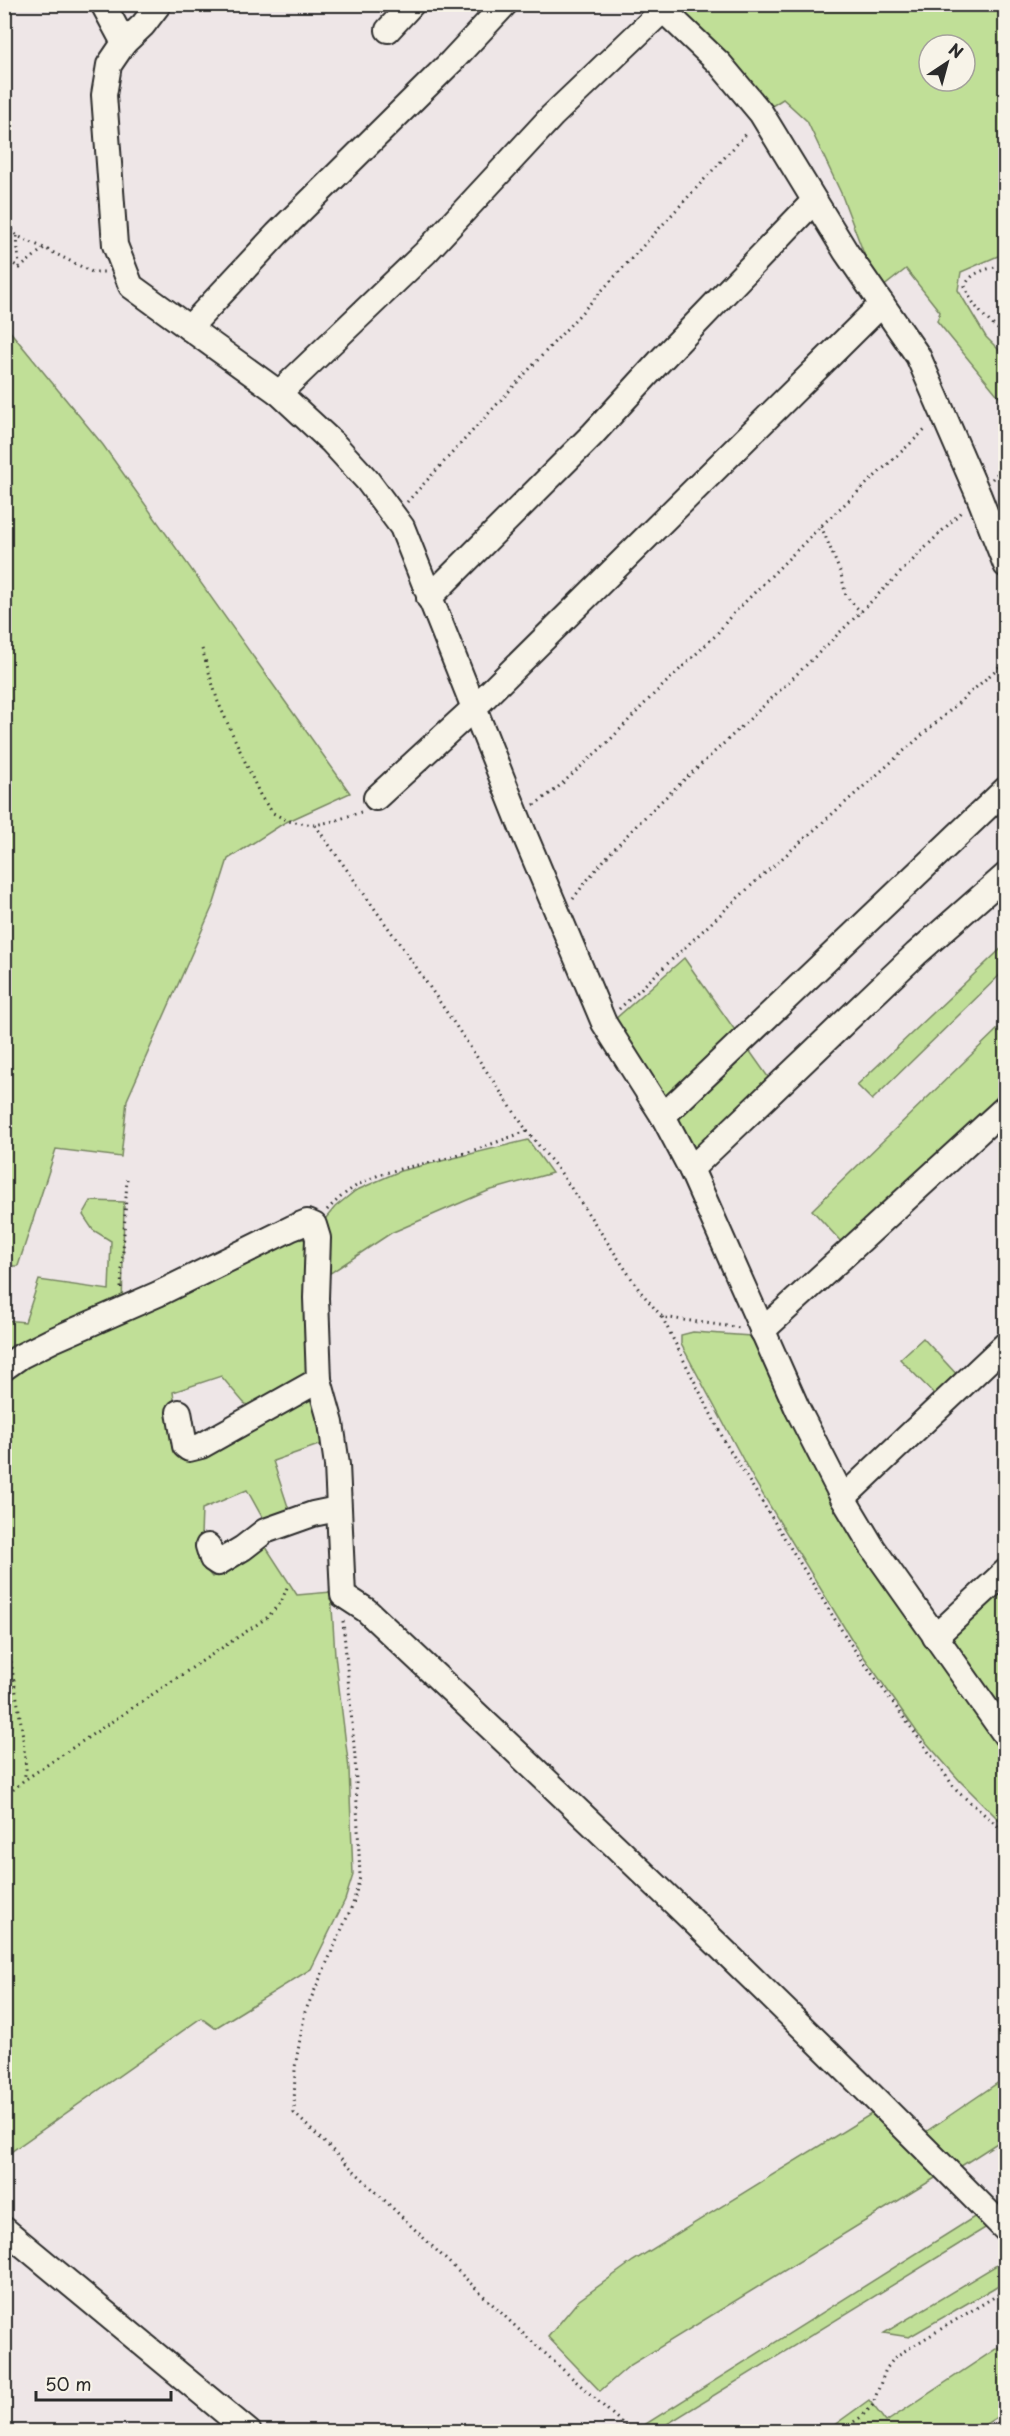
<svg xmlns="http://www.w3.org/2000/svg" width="1010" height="2436" viewBox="0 0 1010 2436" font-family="'Playpen Sans',sans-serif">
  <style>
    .green { fill: #c0df97; stroke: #768561; stroke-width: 1.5; fill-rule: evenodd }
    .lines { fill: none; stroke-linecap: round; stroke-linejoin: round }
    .minor-casing { stroke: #2b2b2b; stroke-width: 28 }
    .path { stroke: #2b2b2b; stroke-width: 3; stroke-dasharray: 1.5 4.5; stroke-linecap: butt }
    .minor { stroke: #f7f3e8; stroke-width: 24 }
  </style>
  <rect width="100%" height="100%" fill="#eee6e7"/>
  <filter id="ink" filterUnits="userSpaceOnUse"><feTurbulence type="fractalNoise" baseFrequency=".0167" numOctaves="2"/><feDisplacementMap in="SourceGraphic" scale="12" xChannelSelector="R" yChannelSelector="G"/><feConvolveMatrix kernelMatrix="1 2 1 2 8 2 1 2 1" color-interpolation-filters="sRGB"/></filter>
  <g filter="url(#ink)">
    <g class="green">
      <path d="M664,5H1005V253L961,272L958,290L986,337L1005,356V404L937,321L940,312L906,269L878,291L841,193L807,121L783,99L764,111ZM929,45H965V81H929Z"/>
      <polygon points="4,324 103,445 350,793 284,823 228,859 214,903 127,1100 121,1157 56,1149 18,1266 4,1266"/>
      <polygon points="1005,945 1005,970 872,1100 857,1085"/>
      <polygon points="684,958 773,1084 695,1156 613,1021"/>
      <polygon points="1005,1022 1005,1137 994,1127 846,1247 812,1210"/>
      <polygon points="528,1140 552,1173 488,1191 391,1233 323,1278 321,1224 335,1207 355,1191 400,1171"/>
      <polygon points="91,1201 124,1202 122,1314 291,1240 306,1239 310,1251 313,1362 307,1375 254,1409 244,1403 221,1376 173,1392 181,1447 313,1392 330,1441 273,1461 291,1516 266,1524 247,1490 202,1509 200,1562 212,1577 264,1544 297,1595 331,1592 335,1655 349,1769 353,1875 345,1900 311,1969 215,2028 201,2018 5,2156 5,1320 25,1322 39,1280 109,1290 111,1241 93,1230 83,1215"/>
      <polygon points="693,1332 751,1336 758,1344 1005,1748 1005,1826 960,1781 917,1732 852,1640 754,1480 681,1344 681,1335"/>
      <polygon points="923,1338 960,1378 938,1398 900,1359"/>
      <polygon points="1005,1583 1005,1703 997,1711 948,1636"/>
      <polygon points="1005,2078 1005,2138 955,2170 921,2135"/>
      <polygon points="876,2111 940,2175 629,2366 600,2391 548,2337 578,2301 633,2261"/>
      <polygon points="979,2214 990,2225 656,2431 646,2431 641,2427"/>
      <polygon points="1005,2260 1005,2281 992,2289 909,2337 884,2333"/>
      <polygon points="1005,2343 1005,2412 975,2431 826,2431 869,2400 886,2422"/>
    </g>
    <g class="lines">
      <g class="minor-casing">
        <g id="minor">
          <polyline points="103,4 124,43 109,65 104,95 115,245 131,286 279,393 332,442 367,480 402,527 523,831 604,1023 663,1116 691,1169 798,1410 843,1498 873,1548 1006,1736"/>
          <polyline points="657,4 720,64 761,113 846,252 918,356 978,494 1006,565"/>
          <polyline points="388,30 412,4"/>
          <polyline points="124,43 143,25 159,4"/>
          <polyline points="189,328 277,234 451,62 505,4"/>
          <polyline points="279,393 425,253 552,116 663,10"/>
          <polyline points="429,598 592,435 659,362 814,201"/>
          <polyline points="376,798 474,708 882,304"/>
          <polyline points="663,1116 1006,789"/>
          <polyline points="691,1169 916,954 1006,875"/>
          <polyline points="762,1331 1006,1107"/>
          <path d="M4,1368L21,1356L53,1340L158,1294L292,1228L307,1222L314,1225L318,1238L316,1298L319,1380L331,1423L337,1465L343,1595L366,1610C582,1813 797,2018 1006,2230"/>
          <polyline points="179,1412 185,1446 189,1449 201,1446 319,1380"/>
          <polyline points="843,1498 1006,1344"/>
          <polyline points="208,1546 212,1559 218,1563 243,1548 265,1531 313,1514 337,1509"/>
          <polyline points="935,1637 1006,1571"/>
          <polyline points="4,2229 249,2432"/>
        </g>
      </g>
      <g class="path">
        <polyline points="4,220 17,236 44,248"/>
        <polyline points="17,236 19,267"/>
        <polyline points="4,258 20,268 44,248 92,272 104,272"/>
        <path d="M1006,264C990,269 972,270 965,286C972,307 989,322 1006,336"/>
        <polyline points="992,479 1006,465"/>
        <polyline points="407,502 748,132"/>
        <polyline points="821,526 841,574 846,596 861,612"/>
        <polyline points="202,649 218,702 261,797 273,813 288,821 314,825"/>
        <polyline points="534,805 555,790 608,742 652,696 716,635 730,617 821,526 927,428"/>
        <polyline points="361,812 334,821 315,825 414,964 527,1131 561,1173 640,1291 662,1317 741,1328"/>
        <path d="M573,899C619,835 681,784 738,730C815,658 889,584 963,510"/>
        <polyline points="619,1009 754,883 1006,661"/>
        <path d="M327,1210C367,1168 401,1171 452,1157C477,1150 502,1140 527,1131"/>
        <polyline points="121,1288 127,1179"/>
        <polyline points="662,1317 726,1444 849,1642 957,1791 1006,1833"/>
        <polyline points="4,1620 22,1729 26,1769 24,1780"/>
        <polyline points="343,1621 355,1757 360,1877 353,1904 305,2012 295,2067 294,2113 517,2328 632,2432"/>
        <polyline points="4,1798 23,1781 268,1617 282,1600 288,1585"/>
        <polyline points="839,2432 861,2417 872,2406 886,2369 896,2356 1006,2290"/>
      </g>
      <use href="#minor" class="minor"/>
    </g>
  </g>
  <rect width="1010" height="2436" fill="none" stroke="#f7f3e8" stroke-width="24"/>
  <rect x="12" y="12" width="986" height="2412" fill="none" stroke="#2b2b2b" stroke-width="2" filter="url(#ink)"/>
  <g transform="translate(947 63) rotate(36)"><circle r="28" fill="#f7f3e8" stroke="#a5a39c" stroke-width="1.5"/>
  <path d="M0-4.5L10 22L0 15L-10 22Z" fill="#2b2b2b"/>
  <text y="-9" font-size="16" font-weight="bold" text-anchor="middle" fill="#2b2b2b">N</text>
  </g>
  <path d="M36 2391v9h135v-9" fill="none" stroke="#2b2b2b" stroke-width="3"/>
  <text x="45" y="2391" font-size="18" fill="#2b2b2b" stroke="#f7f3e8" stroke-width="4.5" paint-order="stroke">50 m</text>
</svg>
